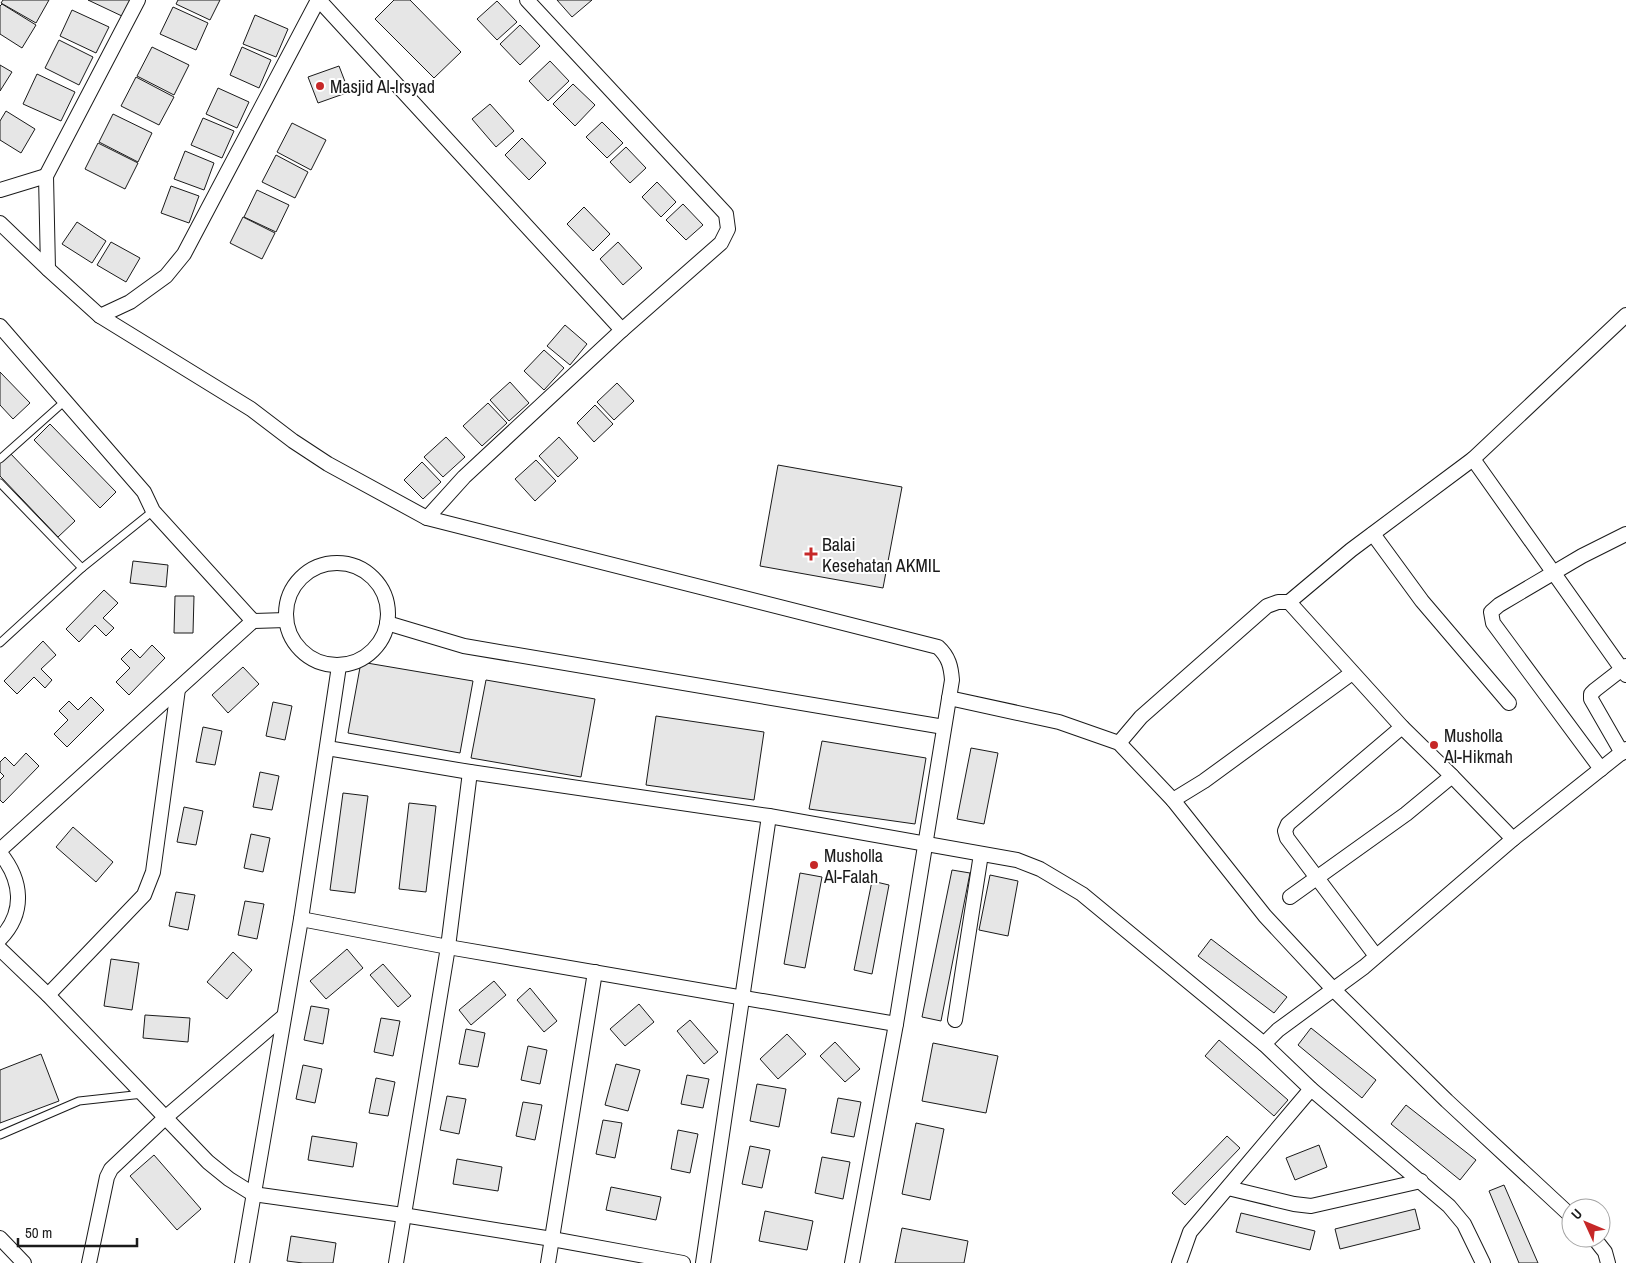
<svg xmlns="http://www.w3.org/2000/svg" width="1626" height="1263" viewBox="0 0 1626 1263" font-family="'Archivo Narrow',sans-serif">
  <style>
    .building { fill: #e6e6e6; stroke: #1a1a1a }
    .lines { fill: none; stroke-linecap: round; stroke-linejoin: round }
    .lane-casing { stroke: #1a1a1a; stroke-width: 9 }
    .street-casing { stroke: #1a1a1a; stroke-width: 16 }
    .lane { stroke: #fff; stroke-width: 7 }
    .street { stroke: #fff; stroke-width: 14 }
    .poi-dot { fill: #c62828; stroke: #fff; stroke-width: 2 }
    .labels { text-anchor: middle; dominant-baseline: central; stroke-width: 4; stroke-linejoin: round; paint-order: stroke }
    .poi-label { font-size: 18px; fill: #1a1a1a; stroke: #fff; text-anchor: start }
  </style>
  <rect width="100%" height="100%" fill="#fff"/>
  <g class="building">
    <polygon points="3,0 49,0 36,23 1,3"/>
    <polygon points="88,0 132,0 124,17"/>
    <polygon points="178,0 220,0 210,20 176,4"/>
    <polygon points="394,0 410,0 461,52 434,78 375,19"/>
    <polygon points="557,0 592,0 572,17"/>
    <polygon points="497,1 517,22 497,40 477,19"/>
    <polygon points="2,4 36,25 22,48 0,34 0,6"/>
    <polygon points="173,7 208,23 196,50 160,34"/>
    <polygon points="72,10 109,27 96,53 60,36"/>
    <polygon points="255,15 288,29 276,57 243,44"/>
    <polygon points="520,25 540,46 520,65 500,44"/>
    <polygon points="59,40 93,57 79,85 45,68"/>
    <polygon points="152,47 189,65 174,95 137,76"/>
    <polygon points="242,47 271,60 259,88 230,75"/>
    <polygon points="550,61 569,81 548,101 529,81"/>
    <polygon points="0,65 12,72 0,91"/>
    <polygon points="339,66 349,92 318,103 308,77"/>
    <polygon points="37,74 75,92 61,121 23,104"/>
    <polygon points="136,77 174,97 159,125 121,106"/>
    <polygon points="573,84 595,105 575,126 553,104"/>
    <polygon points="218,88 249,102 237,128 206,114"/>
    <polygon points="490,104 514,131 496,147 472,119"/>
    <polygon points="6,111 35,129 21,153 0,140 0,121"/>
    <polygon points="113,114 152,133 138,162 99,142"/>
    <polygon points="203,118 234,131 222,158 191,145"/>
    <polygon points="602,122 623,143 607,158 586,137"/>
    <polygon points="292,123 326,140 311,170 277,152"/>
    <polygon points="522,138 546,163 529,180 505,155"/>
    <polygon points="98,143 138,163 125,189 85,169"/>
    <polygon points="626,147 646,168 630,183 610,162"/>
    <polygon points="185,151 214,163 204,190 174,179"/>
    <polygon points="276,155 308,172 295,198 262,182"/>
    <polygon points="657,182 676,202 661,217 642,197"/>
    <polygon points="171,186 199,196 189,223 161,213"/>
    <polygon points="257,190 289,205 276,232 244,217"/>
    <polygon points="683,204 703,225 686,240 666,220"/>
    <polygon points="584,207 610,234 593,251 567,224"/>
    <polygon points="243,217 275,233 262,259 230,243"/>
    <polygon points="77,222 106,241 92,263 62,244"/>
    <polygon points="111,242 140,258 126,282 97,265"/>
    <polygon points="618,242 642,268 623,285 600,259"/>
    <polygon points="565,325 587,344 570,365 547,346"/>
    <polygon points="544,350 564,368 544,390 524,371"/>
    <polygon points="0,372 30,403 13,419 0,405"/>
    <polygon points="510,382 529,403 509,421 490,400"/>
    <polygon points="617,383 634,401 614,420 597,402"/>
    <polygon points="488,403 507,423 482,446 463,426"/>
    <polygon points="595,405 613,424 594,442 577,423"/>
    <polygon points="50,424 116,492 100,508 34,440"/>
    <polygon points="446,437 465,457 443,477 424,457"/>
    <polygon points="559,437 578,458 558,477 539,456"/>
    <polygon points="9,452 75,521 58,537 0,476 0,461"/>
    <polygon points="536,460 556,481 535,501 515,479"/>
    <polygon points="422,462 441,482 423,499 404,480"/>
    <polygon points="778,465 902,487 883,588 760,566"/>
    <polygon points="133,561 168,565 166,587 130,583"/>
    <polygon points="104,590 118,603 103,618 114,628 106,636 95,625 79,642 66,629"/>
    <polygon points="175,596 194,596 193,633 174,633"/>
    <polygon points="43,641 56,655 41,669 52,680 45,688 34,677 17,694 4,681"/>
    <polygon points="152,645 165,658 129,695 116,682 130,668 121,659 131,649 140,658"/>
    <polygon points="361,662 473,681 460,753 348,733"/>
    <polygon points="243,667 259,684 228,713 212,695"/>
    <polygon points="486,680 595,699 581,777 471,758"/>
    <polygon points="91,697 104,710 67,747 54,734 68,720 59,711 69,701 78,710"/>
    <polygon points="273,702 292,706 285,740 266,736"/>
    <polygon points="656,716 764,732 754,800 646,785"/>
    <polygon points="203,727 222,731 215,765 196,762"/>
    <polygon points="822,741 926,758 915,824 809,809"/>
    <polygon points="971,748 998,753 984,824 957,819"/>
    <polygon points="26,753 39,766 3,803 0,800 0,780 4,776 0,772 0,762 5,757 14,766"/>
    <polygon points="260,772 279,776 272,810 253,807"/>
    <polygon points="343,793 368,796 355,893 330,890"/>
    <polygon points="409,803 436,806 426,892 399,889"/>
    <polygon points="184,807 203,811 196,845 177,842"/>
    <polygon points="73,827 113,862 96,882 56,847"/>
    <polygon points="251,834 270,838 263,872 244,868"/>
    <polygon points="952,870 970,873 941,1021 922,1017"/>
    <polygon points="800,873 822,877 805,968 784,964"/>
    <polygon points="990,875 1018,881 1008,936 979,930"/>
    <polygon points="872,881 889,885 872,974 854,970"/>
    <polygon points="176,892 195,895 188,930 169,926"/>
    <polygon points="245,901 264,904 257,939 238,935"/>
    <polygon points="1211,939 1287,997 1274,1013 1198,956"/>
    <polygon points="347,949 363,968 326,999 310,981"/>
    <polygon points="233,952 252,970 227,999 207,982"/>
    <polygon points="111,959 139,963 132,1010 104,1006"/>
    <polygon points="383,964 411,996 398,1007 370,975"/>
    <polygon points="494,981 506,995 471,1025 459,1010"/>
    <polygon points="530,988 557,1021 544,1032 517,1000"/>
    <polygon points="639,1004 654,1022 625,1046 610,1029"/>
    <polygon points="311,1006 329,1009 323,1044 304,1040"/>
    <polygon points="145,1015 190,1018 188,1042 143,1038"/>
    <polygon points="381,1018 400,1021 393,1056 374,1052"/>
    <polygon points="690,1020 718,1052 704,1064 677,1031"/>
    <polygon points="1311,1028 1376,1080 1362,1098 1298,1045"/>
    <polygon points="466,1029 485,1033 478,1067 459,1064"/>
    <polygon points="787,1034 806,1054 778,1079 760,1059"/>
    <polygon points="1219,1040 1288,1100 1274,1116 1205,1056"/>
    <polygon points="835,1042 860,1069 845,1082 820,1056"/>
    <polygon points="933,1043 998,1056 986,1113 922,1101"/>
    <polygon points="528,1046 547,1050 540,1084 521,1080"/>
    <polygon points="41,1054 59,1101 0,1123 0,1070"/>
    <polygon points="616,1064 640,1070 628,1111 605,1105"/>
    <polygon points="303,1065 322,1069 315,1103 296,1099"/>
    <polygon points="687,1075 709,1079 703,1108 681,1104"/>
    <polygon points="376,1078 395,1082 388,1116 369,1113"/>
    <polygon points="757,1084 786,1089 779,1127 750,1121"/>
    <polygon points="447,1096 466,1099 459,1134 440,1130"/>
    <polygon points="838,1098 861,1102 854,1137 831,1133"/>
    <polygon points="523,1102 542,1105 535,1140 516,1136"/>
    <polygon points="1406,1105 1476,1160 1460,1180 1391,1124"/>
    <polygon points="603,1120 622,1123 615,1158 596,1154"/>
    <polygon points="916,1123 944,1129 930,1200 902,1194"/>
    <polygon points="678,1130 698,1134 690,1173 671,1169"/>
    <polygon points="312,1136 357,1143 353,1167 308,1160"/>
    <polygon points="1227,1136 1240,1148 1185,1205 1172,1193"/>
    <polygon points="1319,1145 1327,1167 1295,1180 1286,1158"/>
    <polygon points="750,1146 770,1150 762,1188 742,1184"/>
    <polygon points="154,1155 201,1209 177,1230 130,1176"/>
    <polygon points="822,1157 850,1162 843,1199 815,1193"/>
    <polygon points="457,1159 502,1167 498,1191 453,1184"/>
    <polygon points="1504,1185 1538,1263 1519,1263 1489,1191"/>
    <polygon points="611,1187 661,1197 656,1220 606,1210"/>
    <polygon points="1415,1209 1420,1229 1340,1249 1335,1229"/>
    <polygon points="765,1211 813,1221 807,1250 759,1241"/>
    <polygon points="1241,1213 1315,1231 1310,1250 1236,1232"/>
    <polygon points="902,1228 968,1241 964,1263 895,1263"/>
    <polygon points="291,1236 336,1243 333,1263 303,1263 287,1261"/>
  </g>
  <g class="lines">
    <g class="lane-casing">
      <g id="lane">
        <polyline points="0,459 65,401"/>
        <polyline points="0,483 82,568"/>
        <polyline points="0,643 82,568 153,511"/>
        <polyline points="0,1135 79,1101 143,1094"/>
      </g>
    </g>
    <g class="street-casing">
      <g id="street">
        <polyline points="319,0 622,330"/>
        <polyline points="0,190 46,176"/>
        <path d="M0,223L48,269L100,316L251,409L293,441L328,464L427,518L938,647C949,657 951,667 952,680L896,1024L852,1263"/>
        <polyline points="48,269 46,176 138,0"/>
        <polyline points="100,316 130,302 166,276 184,254 318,0"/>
        <polyline points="0,326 144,492 153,511 253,621"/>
        <polyline points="1473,459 1626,675"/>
        <polyline points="427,518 464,477 622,330 721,243 728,229 726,214 527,0"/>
        <polyline points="1373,534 1422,601 1509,703"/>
        <circle cx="337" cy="614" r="51"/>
        <polyline points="1289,602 1402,727 1452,776 1513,839"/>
        <polyline points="387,623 464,646 944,727"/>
        <polyline points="949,698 1059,722 1119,743 1173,800 1265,916 1333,989 1447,1101 1571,1216"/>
        <polyline points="1119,743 1141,717 1267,606 1278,602 1289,602 1351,550 1473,459 1626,315"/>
        <polyline points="327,748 470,772 769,816 1017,860 1040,869 1082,894 1264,1044 1278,1030 1364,967 1513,839 1626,749"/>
        <polyline points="1622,753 1591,699 1591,694 1595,690 1626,666"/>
        <polyline points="1601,769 1493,623 1491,612 1499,605 1582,556 1626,534"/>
        <polyline points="1173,800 1204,781 1352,673"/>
        <polyline points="0,850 253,621 286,620"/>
        <path d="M0,853C22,880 26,912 0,939"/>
        <polyline points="1290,897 1406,814 1452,776"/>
        <polyline points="301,919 448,947 896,1024"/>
        <polyline points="0,949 48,995 208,1162 229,1179 253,1194 403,1215 552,1239 683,1263"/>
        <polyline points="1376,956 1287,838 1285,831 1288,824 1402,727"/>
        <polyline points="48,995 144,895 153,872 178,689"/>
        <polyline points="955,1020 981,854"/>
        <polyline points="1264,1044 1311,1089 1449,1206 1464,1224 1483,1263"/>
        <polyline points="1228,1188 1294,1204 1311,1206 1421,1181"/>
        <polyline points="0,1238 24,1263"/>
        <polyline points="1594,1238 1605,1252 1608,1263"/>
        <polyline points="89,1263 107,1177 111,1169 166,1117 284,1016"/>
        <polyline points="242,1263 301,919 339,666"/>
        <polyline points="396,1263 448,947 470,772"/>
        <polyline points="548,1263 595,972"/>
        <polyline points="703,1263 769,816"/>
        <polyline points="1179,1263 1190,1232 1311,1089"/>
      </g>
    </g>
    <use href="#lane" class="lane"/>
    <use href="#street" class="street"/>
  </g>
  <g class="poi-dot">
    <circle cx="320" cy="86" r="5"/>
    <path d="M808.5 546.5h5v5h5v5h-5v5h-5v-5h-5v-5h5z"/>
    <circle cx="1434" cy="745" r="5"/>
    <circle cx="814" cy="865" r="5"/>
  </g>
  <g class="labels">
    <g class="poi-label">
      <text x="330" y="86">Masjid Al-Irsyad</text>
      <text x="822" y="544">Balai<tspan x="822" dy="21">Kesehatan AKMIL</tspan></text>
      <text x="1444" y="735">Musholla<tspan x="1444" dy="21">Al-Hikmah</tspan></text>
      <text x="824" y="855">Musholla<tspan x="824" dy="21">Al-Falah</tspan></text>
    </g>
  </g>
  <g transform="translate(1586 1223) rotate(314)"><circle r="24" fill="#ffffff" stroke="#a3a3a3"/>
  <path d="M0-4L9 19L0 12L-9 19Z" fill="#c62828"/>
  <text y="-8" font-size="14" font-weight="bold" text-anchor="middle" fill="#1a1a1a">U</text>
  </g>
  <path d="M18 1238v8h119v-8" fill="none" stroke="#1a1a1a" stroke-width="2.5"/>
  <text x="25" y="1238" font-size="15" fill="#1a1a1a" stroke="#ffffff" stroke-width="4" paint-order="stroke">50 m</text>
</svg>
